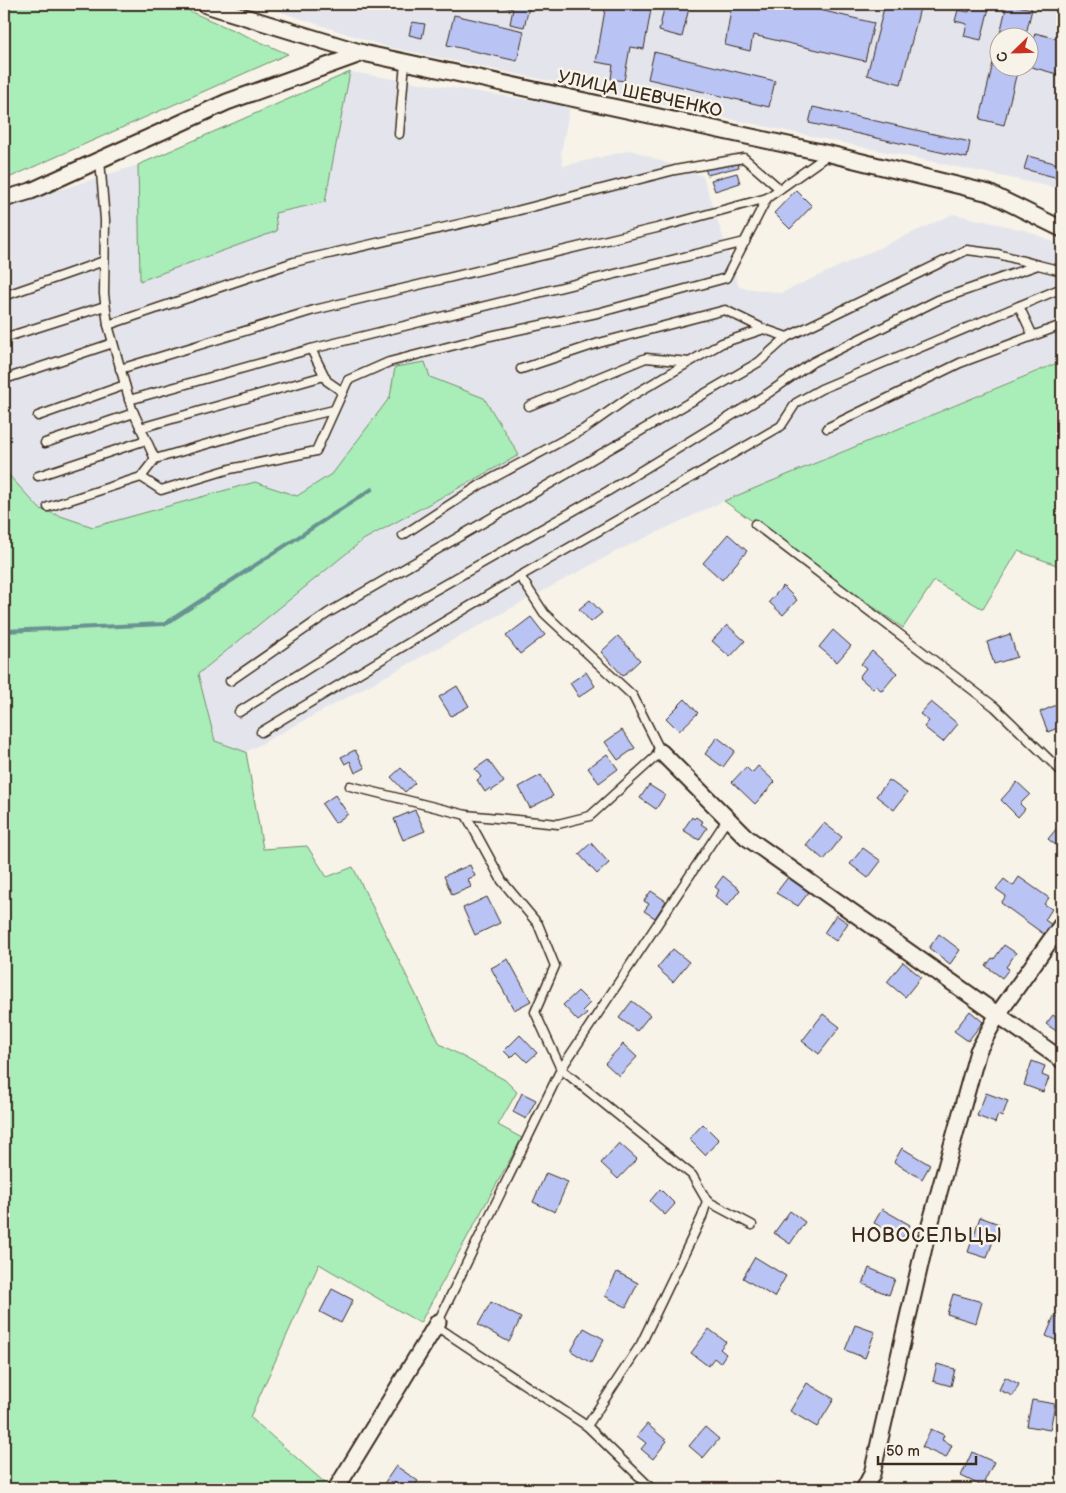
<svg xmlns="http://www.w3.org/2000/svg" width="1066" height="1493" viewBox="0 0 1066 1493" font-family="'Balsamiq Sans',sans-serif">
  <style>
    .built { fill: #e4e5ec; fill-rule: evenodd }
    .green { fill: #a9edb8; stroke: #728c6b }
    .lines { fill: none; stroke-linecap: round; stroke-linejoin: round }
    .stream { stroke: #699292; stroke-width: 4 }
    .building { fill: #b9c4f5; stroke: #3b2a1e }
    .lane-casing { stroke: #3b2a1e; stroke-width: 11 }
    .street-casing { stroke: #3b2a1e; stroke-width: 19 }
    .lane { stroke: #f7f3e8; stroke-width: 8 }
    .street { stroke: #f7f3e8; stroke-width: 15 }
    .labels { text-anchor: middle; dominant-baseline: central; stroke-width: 5; stroke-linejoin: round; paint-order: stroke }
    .street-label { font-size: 18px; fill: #3b2a1e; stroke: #f7f3e8 }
    .quarter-label { font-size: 20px; letter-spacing: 1px; fill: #3b2a1e; stroke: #f7f3e8 }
  </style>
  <rect width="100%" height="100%" fill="#f7f3e8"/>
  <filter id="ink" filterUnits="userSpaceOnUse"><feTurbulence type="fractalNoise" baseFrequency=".02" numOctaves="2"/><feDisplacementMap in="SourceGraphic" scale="10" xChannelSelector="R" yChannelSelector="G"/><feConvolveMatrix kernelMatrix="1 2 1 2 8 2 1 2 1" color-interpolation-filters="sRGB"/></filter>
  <g filter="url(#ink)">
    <g class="built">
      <path d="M257,4H1062V189L383,46ZM998,38H1028V68H998Z"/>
      <polygon points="350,72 570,106 561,153 563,166 631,150 703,176 739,287 781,293 953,214 1024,230 1062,245 1062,360 724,501 617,551 246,752 215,741 198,674 363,540 519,454 484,398 430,377 425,362 395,367 390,397 333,473 297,496 255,482 93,527 40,509 6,472 4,456 4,207 138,165 140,281 276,231 275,213 325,202"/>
    </g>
    <g class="green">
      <polygon points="4,4 190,4 189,11 288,54 4,180"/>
      <polygon points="350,72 325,202 275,213 277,231 140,281 138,165"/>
      <polygon points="1062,361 1062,567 1018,551 983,609 934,581 903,628 724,501"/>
      <polygon points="425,362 430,377 484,398 519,455 363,540 198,674 215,741 246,752 263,849 307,846 327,877 353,867 440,1044 505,1080 517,1092 498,1125 522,1138 420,1323 319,1264 250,1417 332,1489 4,1489 4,456 6,472 40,509 93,527 255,482 297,496 333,473 390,397 395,367"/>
    </g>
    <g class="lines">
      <polyline class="stream" points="4,631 165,624 372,489"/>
    </g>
    <g class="building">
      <polygon points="491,4 530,4 524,27 510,24 513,9"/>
      <polygon points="606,4 652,4 644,49 630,47 624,81 611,79 613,65 596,62"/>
      <polygon points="665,4 690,4 682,37 659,31"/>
      <polygon points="732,4 795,4 874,23 865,61 753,35 750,51 725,45"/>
      <polygon points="885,4 921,4 901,84 867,75"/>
      <polygon points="971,4 990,4 981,40 964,36 967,24 955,21 958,10 969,12"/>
      <polygon points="1007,4 1032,9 1025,38 999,38"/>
      <polygon points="454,15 524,31 517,61 447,45"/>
      <polygon points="412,22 425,24 422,38 409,35"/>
      <polygon points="1035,33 1062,40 1062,52 1057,74 1028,66"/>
      <polygon points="998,41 998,68 1018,68 1004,125 980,119"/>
      <polygon points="654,52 775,81 769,107 648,79"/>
      <polygon points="813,107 970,142 967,158 809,123"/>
      <polygon points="1062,149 1062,179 1024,169 1028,156 1058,164"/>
      <polygon points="737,160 739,167 707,175 705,167"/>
      <polygon points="737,173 740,183 715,191 711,180"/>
      <polygon points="796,190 812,206 790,229 774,213"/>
      <polygon points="728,534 747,551 722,580 703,563"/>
      <polygon points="783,586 797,600 783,615 769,602"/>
      <polygon points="590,600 602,613 591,622 579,609"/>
      <polygon points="531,617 545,635 520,654 506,636"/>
      <polygon points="727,625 745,641 730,657 712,641"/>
      <polygon points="833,630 851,646 837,662 819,647"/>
      <polygon points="1010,634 1017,657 994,664 987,642"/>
      <polygon points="618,636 640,660 623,676 601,652"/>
      <polygon points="872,651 897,673 882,691 876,686 873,689 859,677 866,668 861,664"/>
      <polygon points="586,672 595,686 579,697 570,683"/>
      <polygon points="457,686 469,706 451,716 439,697"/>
      <polygon points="685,699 698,713 679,731 666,718"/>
      <polygon points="931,702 958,724 943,742 924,727 929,721 920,714"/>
      <polygon points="1061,703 1062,726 1048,732 1040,712"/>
      <polygon points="622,730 635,748 618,760 605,742"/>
      <polygon points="717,737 735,751 723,767 705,754"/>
      <polygon points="355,750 365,768 355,773 350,761 345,764 341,757"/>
      <polygon points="607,754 618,769 599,783 588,768"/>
      <polygon points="488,760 504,782 491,791 490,788 485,792 477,780 481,777 475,769"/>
      <polygon points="758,766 775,782 755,804 732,782 746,767 752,773"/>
      <polygon points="401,768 415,783 405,792 391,777"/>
      <polygon points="541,775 553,796 530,808 519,787"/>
      <polygon points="889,780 907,793 894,810 876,796"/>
      <polygon points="1017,782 1030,794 1020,804 1025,809 1018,817 1001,800"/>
      <polygon points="649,785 665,795 656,809 640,798"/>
      <polygon points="335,795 348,814 335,823 322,804"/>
      <polygon points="415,810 425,831 403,840 394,819"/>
      <polygon points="692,817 694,819 696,817 703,822 701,824 707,828 699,840 683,830"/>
      <polygon points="1062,822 1062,850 1048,839"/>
      <polygon points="824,823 842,837 824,860 806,845"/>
      <polygon points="591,843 609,863 597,874 579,854"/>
      <polygon points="863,848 881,861 868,878 850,864"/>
      <polygon points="470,865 475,876 468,879 471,887 452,895 444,876"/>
      <polygon points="723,876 740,890 727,906 715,896 719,890 715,887"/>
      <polygon points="789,876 809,892 798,906 776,893"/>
      <polygon points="1019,877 1049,898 1044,904 1052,909 1045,920 1052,925 1045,935 1001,903 1006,896 996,889 1004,879 1013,886"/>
      <polygon points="651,891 666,901 655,918 644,911 649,904 644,901"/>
      <polygon points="487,897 500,923 475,935 463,908"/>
      <polygon points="836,915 848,923 836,941 824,933"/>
      <polygon points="939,934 960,950 950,964 929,948"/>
      <polygon points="1004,945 1016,953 1006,967 1009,969 1002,978 986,966 992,958 994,959"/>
      <polygon points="673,949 689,962 673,982 657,968"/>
      <polygon points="508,959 531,1001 514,1010 491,968"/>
      <polygon points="903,962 921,977 905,997 887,982"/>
      <polygon points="578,991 590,1003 583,1010 587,1014 578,1021 563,1005"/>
      <polygon points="632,1001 650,1015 637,1031 619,1018"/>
      <polygon points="970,1011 983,1022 968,1041 954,1031"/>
      <polygon points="823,1014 840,1027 819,1054 802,1041"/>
      <polygon points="1053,1015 1062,1022 1062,1035 1046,1024"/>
      <polygon points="520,1035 537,1053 527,1062 517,1052 511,1058 504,1051"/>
      <polygon points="623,1044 637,1057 619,1076 605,1063"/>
      <polygon points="1032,1061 1045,1066 1042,1075 1049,1078 1043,1092 1024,1085"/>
      <polygon points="522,1093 536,1100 526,1119 513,1112"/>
      <polygon points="986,1093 1008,1101 1002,1117 998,1115 995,1123 977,1116"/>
      <polygon points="703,1124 719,1140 705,1155 689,1139"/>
      <polygon points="619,1143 637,1159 618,1179 601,1163"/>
      <polygon points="902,1148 930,1165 922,1179 894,1162"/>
      <polygon points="546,1173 568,1182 555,1212 533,1202"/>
      <polygon points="660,1189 675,1204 665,1215 650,1201"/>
      <polygon points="882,1209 910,1225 902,1239 874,1223"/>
      <polygon points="790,1211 805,1222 790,1244 774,1233"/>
      <polygon points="980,1217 999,1224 987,1258 968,1252"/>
      <polygon points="755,1257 786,1276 774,1297 743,1278"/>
      <polygon points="869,1268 895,1279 889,1295 863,1284"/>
      <polygon points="617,1272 638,1283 626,1307 605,1296"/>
      <polygon points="332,1289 353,1300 341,1323 320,1312"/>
      <polygon points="953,1294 982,1302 976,1323 947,1314"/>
      <polygon points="491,1302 521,1318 509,1342 478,1325"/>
      <polygon points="1054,1316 1062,1320 1062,1343 1046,1336"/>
      <polygon points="855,1325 875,1332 865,1358 845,1350"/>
      <polygon points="584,1328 604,1339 591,1363 571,1351"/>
      <polygon points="709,1329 726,1342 720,1349 726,1354 720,1363 714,1358 708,1366 691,1353"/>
      <polygon points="937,1364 955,1369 951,1386 933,1381"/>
      <polygon points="1005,1377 1019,1384 1013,1396 999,1390"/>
      <polygon points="807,1383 834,1399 817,1427 790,1411"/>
      <polygon points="1032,1400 1055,1404 1050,1430 1027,1426"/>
      <polygon points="647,1424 667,1441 653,1459 641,1449 646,1443 637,1436"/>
      <polygon points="705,1427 719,1439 703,1458 689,1446"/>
      <polygon points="931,1429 944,1435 942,1440 952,1445 946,1458 922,1447"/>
      <polygon points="972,1452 994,1462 982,1486 961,1476"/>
      <polygon points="396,1466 418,1481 412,1489 389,1489 383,1485"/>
    </g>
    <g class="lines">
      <g class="lane-casing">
        <g id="lane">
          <polyline points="399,134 405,62"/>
          <polyline points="100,160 105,220 104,294 108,325 132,409 155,459"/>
          <polyline points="4,296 104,261"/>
          <polyline points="1019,306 1033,336"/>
          <polyline points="108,325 294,262 516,211 675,170 744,158 780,189"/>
          <polyline points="4,338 105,306"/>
          <polyline points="311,349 745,242"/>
          <polyline points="120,369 314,310 657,228 767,198"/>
          <polyline points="521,369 599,343 725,310 764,329"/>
          <polyline points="8,378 113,343"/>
          <polyline points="129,400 311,349 327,381 343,392"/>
          <polyline points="529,406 646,358 689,362"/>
          <polyline points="38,416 125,385"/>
          <polyline points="140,428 324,376"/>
          <polyline points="827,428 960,363 1062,325"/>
          <polyline points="45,443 134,413"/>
          <polyline points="38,476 146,440"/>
          <polyline points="141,477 161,490 230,469 316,451 348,380 389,362 490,336 597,313 726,278 767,198 828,155"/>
          <polyline points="48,507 141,477 155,459 287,421 334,410"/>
          <polyline points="755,524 995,707 1062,772"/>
          <polyline points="403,535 480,485 584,429 628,398 722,343 764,329 787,337"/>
          <polyline points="230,681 328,613 759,362 787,337 967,250 998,254 1038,265"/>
          <polyline points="239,712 407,606 608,491 767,394 813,362 938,300 1038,265 1062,271"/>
          <polyline points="261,732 520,576"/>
          <polyline points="350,786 466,815 558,824 590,816 661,752 633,696 544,613 520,576 781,426 796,403 821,389 1062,288"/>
          <polyline points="466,815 502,881 538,924 555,966 535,1012 561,1069 692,1175 707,1201 702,1217 641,1344 587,1426 652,1489"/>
          <polyline points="707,1201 752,1225"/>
          <polyline points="587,1426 436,1326 561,1069 728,818"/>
        </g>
      </g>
      <g class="street-casing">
        <g id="street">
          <polyline points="206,5 363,53 830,154 989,193 1062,229"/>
          <polyline points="4,199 31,191 227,102 363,53"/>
          <polyline points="661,752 746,837 1062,1060"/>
          <polyline points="336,1489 438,1322"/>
          <polyline points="864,1489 872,1474 925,1243 978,1051 998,1014 1062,924"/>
        </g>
      </g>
      <use href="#lane" class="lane"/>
      <use href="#street" class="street"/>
    </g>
  </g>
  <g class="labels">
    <g class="street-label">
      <text transform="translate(640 94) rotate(12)">УЛИЦА ШЕВЧЕНКО</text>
    </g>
    <g class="quarter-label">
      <text x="927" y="1236">НОВОСЕЛЬЦЫ</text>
    </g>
  </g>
  <rect width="1066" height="1493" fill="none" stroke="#f7f3e8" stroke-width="20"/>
  <rect x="10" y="10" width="1046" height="1473" fill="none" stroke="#3b2a1e" stroke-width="2" filter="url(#ink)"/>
  <g transform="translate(1014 52) rotate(247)"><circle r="24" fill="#f7f3e8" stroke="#aca397"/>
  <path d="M0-4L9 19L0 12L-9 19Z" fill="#c8321e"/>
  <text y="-8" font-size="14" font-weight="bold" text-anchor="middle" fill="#3b2a1e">С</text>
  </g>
  <path d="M878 1456v8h98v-8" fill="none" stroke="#3b2a1e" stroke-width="2.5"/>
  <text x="886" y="1456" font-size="15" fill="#3b2a1e" stroke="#f7f3e8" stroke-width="4" paint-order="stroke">50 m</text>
</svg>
